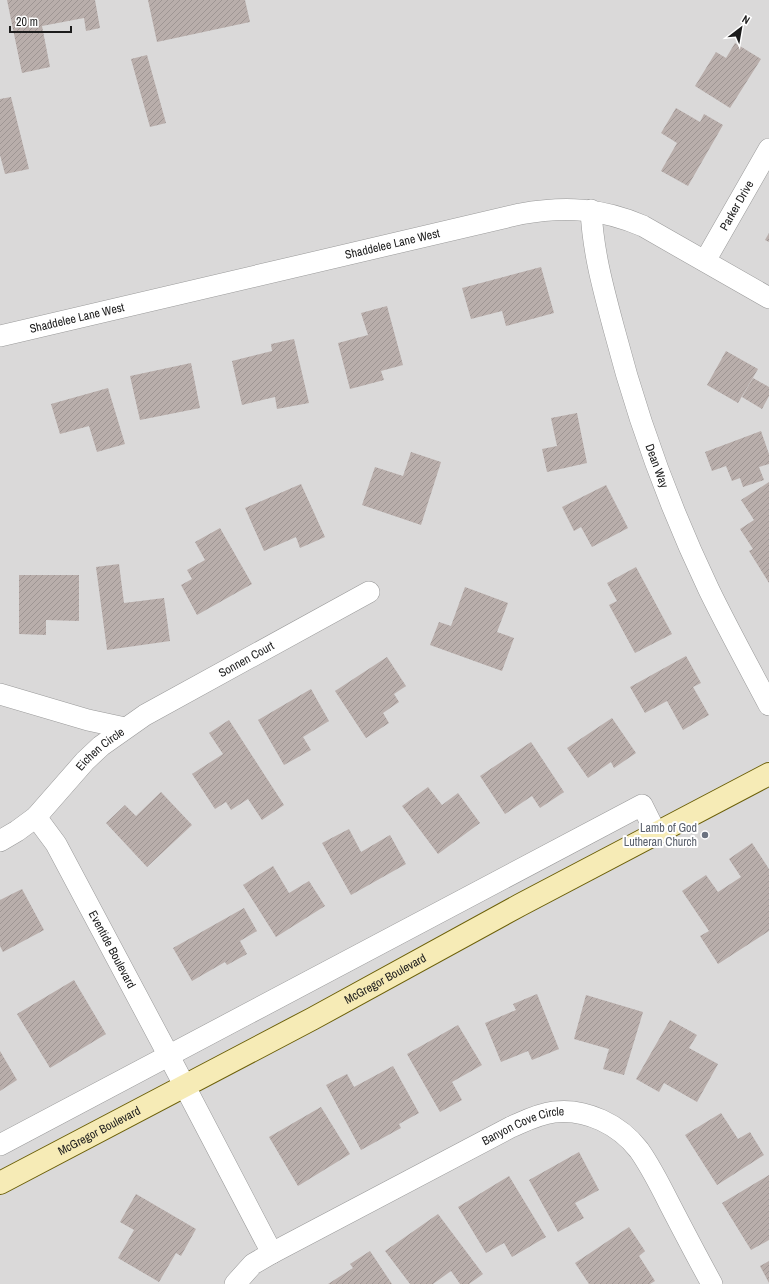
<svg xmlns="http://www.w3.org/2000/svg" width="769" height="1284" viewBox="0 0 769 1284" font-family="'Archivo Narrow',sans-serif">
  <style>
    .residential { fill: #dad9d9 }
    .building { fill: url(#building-hatch) }
    .lines { fill: none; stroke-linecap: round; stroke-linejoin: round }
    .minor-casing { stroke: #999; stroke-width: 22 }
    .secondary-casing { stroke: #6c6009; stroke-width: 24 }
    .minor { stroke: #fff; stroke-width: 21 }
    .secondary { stroke: #f6ebb6; stroke-width: 22 }
    .worship-dot { fill: #6b7280; stroke: #fff; stroke-width: 1.5 }
    .labels { text-anchor: middle; dominant-baseline: central; stroke-width: 4; stroke-linejoin: round; paint-order: stroke }
    .street-label { font-size: 12px; fill: #1c1c1c; stroke: #fff }
    .worship-label { font-size: 12px; fill: #5b616d; stroke: #fff; text-anchor: end }
  </style>
  <defs>
    <pattern id="building-hatch" width="6" height="6" patternUnits="userSpaceOnUse"><rect width="6" height="6" fill="#b9aeab"/><path d="M-1 1l2-2M0 6l6-6M5 7l2-2" fill="none" stroke="#9e9593"/></pattern>
  </defs>
  <rect width="100%" height="100%" fill="#ede6e2"/>
  <g class="residential">
    <polygon points="0,0 769,0 769,761 516,895 308,1009 0,1171"/>
    <polygon points="769,786 769,1284 0,1284 0,1195 316,1029 525,915"/>
  </g>
  <g class="building">
    <polygon points="7,0 95,0 100,28 86,31 84,18 42,26 50,67 22,73"/>
    <polygon points="148,0 245,0 250,22 157,42"/>
    <polygon points="735,43 761,59 730,108 695,86 716,52 726,58"/>
    <polygon points="147,55 166,123 150,127 131,59"/>
    <polygon points="11,97 29,169 5,174 0,155 0,99"/>
    <polygon points="676,108 700,122 704,114 723,125 688,186 661,171 677,143 661,133"/>
    <polygon points="769,233 769,242 765,240"/>
    <polygon points="541,267 554,313 506,326 502,311 471,319 462,288"/>
    <polygon points="387,306 403,365 381,371 384,380 350,389 338,343 368,335 361,313"/>
    <polygon points="294,339 309,403 277,409 275,397 242,405 232,361 272,351 271,344"/>
    <polygon points="726,351 758,369 738,403 707,385"/>
    <polygon points="191,363 200,408 140,420 130,376"/>
    <polygon points="753,378 769,387 769,396 762,409 742,397"/>
    <polygon points="108,388 125,444 97,452 89,426 60,434 51,404"/>
    <polygon points="577,413 587,463 547,472 542,449 557,446 551,418"/>
    <polygon points="761,431 769,454 769,464 759,467 764,480 743,487 740,478 732,481 726,466 712,471 705,452"/>
    <polygon points="411,452 441,462 421,525 362,505 375,467 403,476"/>
    <polygon points="769,482 769,583 749,551 753,549 740,529 754,520 741,500"/>
    <polygon points="301,484 325,537 300,548 296,537 264,551 245,508"/>
    <polygon points="606,485 628,528 592,547 581,527 574,531 562,507"/>
    <polygon points="220,528 252,584 197,615 181,585 192,579 187,570 205,560 195,542"/>
    <polygon points="119,564 124,603 164,598 170,641 107,650 96,567"/>
    <polygon points="636,567 672,634 635,653 609,605 617,601 607,583"/>
    <polygon points="19,575 79,575 79,621 46,620 46,635 19,634"/>
    <polygon points="465,587 508,603 497,632 514,638 502,671 430,645 439,622 451,626"/>
    <polygon points="686,656 701,683 693,687 709,715 683,730 667,701 645,713 630,687"/>
    <polygon points="387,657 406,686 394,694 399,702 383,713 389,723 366,738 335,691"/>
    <polygon points="311,689 329,721 303,737 311,750 284,765 258,720"/>
    <polygon points="612,718 636,753 614,768 611,762 588,778 567,748"/>
    <polygon points="229,720 284,805 262,820 248,799 231,810 226,802 215,809 192,774 223,754 209,733"/>
    <polygon points="531,742 564,792 540,808 532,796 505,814 480,776"/>
    <polygon points="428,787 442,805 458,793 480,823 438,854 402,806"/>
    <polygon points="161,792 192,825 147,867 106,823 125,805 136,816"/>
    <polygon points="349,829 361,852 390,835 406,864 351,895 322,843"/>
    <polygon points="752,843 769,869 769,931 718,964 700,936 709,931 682,891 706,875 718,892 741,877 729,859"/>
    <polygon points="273,866 289,893 309,881 325,906 276,937 243,885"/>
    <polygon points="22,889 44,930 3,952 0,946 0,900"/>
    <polygon points="244,908 257,931 240,941 247,954 227,965 225,962 192,981 173,948"/>
    <polygon points="74,980 106,1034 50,1068 17,1014"/>
    <polygon points="537,994 559,1049 532,1060 528,1051 501,1062 485,1023 516,1010 513,1004"/>
    <polygon points="586,995 643,1012 624,1075 603,1069 609,1049 574,1039"/>
    <polygon points="670,1020 697,1035 689,1048 718,1064 697,1102 664,1083 659,1092 636,1079"/>
    <polygon points="458,1025 482,1065 452,1082 462,1100 440,1112 407,1054"/>
    <polygon points="0,1051 17,1080 0,1091"/>
    <polygon points="393,1066 419,1113 399,1124 401,1128 361,1150 326,1085 347,1074 354,1087"/>
    <polygon points="321,1107 350,1154 298,1186 269,1137"/>
    <polygon points="721,1113 738,1139 750,1132 764,1155 717,1185 685,1135"/>
    <polygon points="579,1152 599,1190 575,1203 584,1218 558,1232 529,1180"/>
    <polygon points="769,1175 769,1240 751,1250 722,1203"/>
    <polygon points="509,1176 546,1237 512,1257 504,1243 486,1253 458,1207"/>
    <polygon points="136,1194 196,1229 181,1256 176,1253 159,1282 118,1258 134,1230 120,1222"/>
    <polygon points="438,1214 483,1274 469,1284 460,1284 451,1271 433,1284 410,1284 385,1251"/>
    <polygon points="629,1227 645,1251 639,1256 655,1281 650,1284 589,1284 575,1263"/>
    <polygon points="370,1251 392,1284 328,1284 353,1268 350,1264"/>
    <polygon points="769,1261 769,1283 760,1266"/>
  </g>
  <g class="lines">
    <g class="minor-casing">
      <g id="minor">
        <path id="s1" d="M591,210C593,252 603,288 614,329C637,418 669,506 709,590C728,629 749,667 769,705"/>
        <path id="s2" d="M705,261L769,149"/>
        <path id="s3" d="M0,336L520,214C565,206 601,208 643,226L769,298"/>
        <polyline points="0,694 88,720 125,728"/>
        <path id="s4" d="M36,817L56,844L171,1060L272,1253"/>
        <path id="s5" d="M0,841L17,831L36,817L85,761L101,746L145,715L369,592"/>
        <polyline points="0,1145 642,805 656,833"/>
        <path id="s6" d="M235,1284L253,1264L272,1253L511,1127C525,1121 538,1114 554,1112C586,1108 620,1125 639,1150C651,1167 660,1185 669,1203C683,1230 697,1257 712,1284"/>
      </g>
    </g>
    <g class="secondary-casing">
      <g id="secondary">
        <path id="s7" d="M0,1183L312,1019L520,905L769,774"/>
      </g>
    </g>
    <use href="#minor" class="minor"/>
    <use href="#secondary" class="secondary"/>
  </g>
  <circle class="worship-dot" cx="705" cy="835" r="4"/>
  <g class="labels">
    <g class="street-label">
      <text stroke="none"><textPath href="#s2" startOffset="64">Parker Drive</textPath></text>
      <text stroke="none"><textPath href="#s3" startOffset="403">Shaddelee Lane West</textPath></text>
      <text stroke="none"><textPath href="#s3" startOffset="79">Shaddelee Lane West</textPath></text>
      <text stroke="none"><textPath href="#s1" startOffset="265">Dean Way</textPath></text>
      <text stroke="none"><textPath href="#s5" startOffset="309">Sonnen Court</textPath></text>
      <text stroke="none"><textPath href="#s5" startOffset="137">Eichen Circle</textPath></text>
      <text stroke="none"><textPath href="#s4" startOffset="153">Eventide Boulevard</textPath></text>
      <text stroke="none"><textPath href="#s7" startOffset="436">McGregor Boulevard</textPath></text>
      <text stroke="none"><textPath href="#s6" startOffset="331">Banyon Cove Circle</textPath></text>
      <text stroke="none"><textPath href="#s7" startOffset="112">McGregor Boulevard</textPath></text>
    </g>
    <g class="worship-label">
      <text x="697" y="828">Lamb of God<tspan x="697" dy="14">Lutheran Church</tspan></text>
    </g>
  </g>
  <g transform="translate(741 28) rotate(31)" stroke="#ffffff" stroke-width="3" paint-order="stroke">
  <path d="M0-3L7 15L0 10L-7 15Z" fill="#1c1c1c"/>
  <text y="-6" font-size="11" font-weight="bold" text-anchor="middle" fill="#1c1c1c">N</text>
  </g>
  <path d="M10 26v6h61v-6" fill="none" stroke="#1c1c1c" stroke-width="2"/>
  <text x="16" y="26" font-size="12" fill="#1c1c1c" stroke="#ffffff" stroke-width="3" paint-order="stroke">20 m</text>
</svg>
